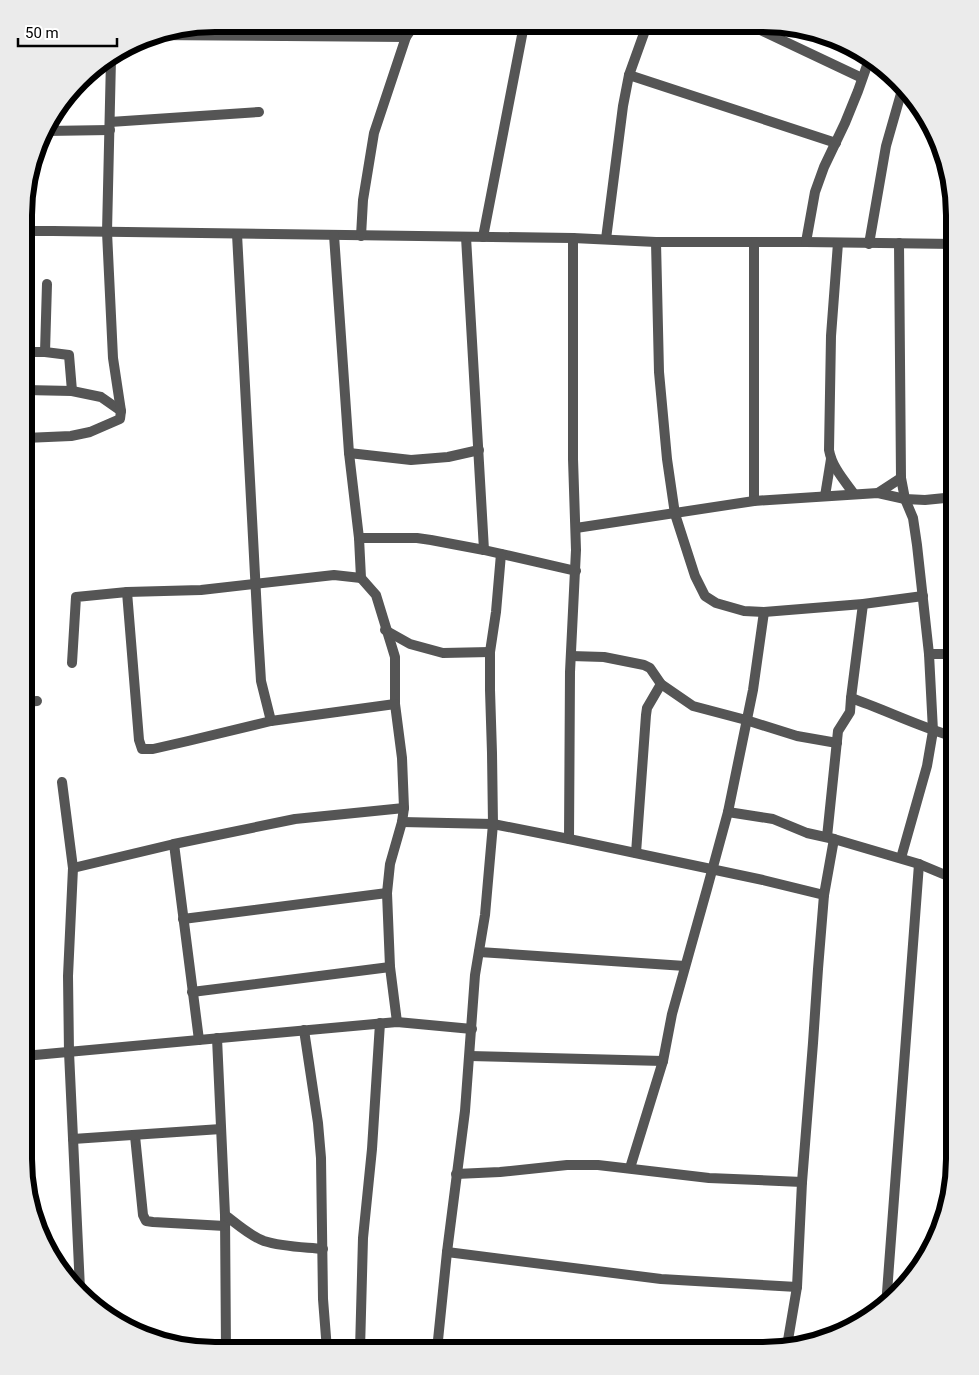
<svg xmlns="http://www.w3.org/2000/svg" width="979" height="1375" viewBox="0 0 979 1375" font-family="Roboto,sans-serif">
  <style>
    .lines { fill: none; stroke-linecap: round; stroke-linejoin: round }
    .street { stroke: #555; stroke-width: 10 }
    .rim { fill: none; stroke: #000; stroke-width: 6 }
  </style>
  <rect width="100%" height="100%" fill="#fff"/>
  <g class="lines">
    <g class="street">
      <polyline points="512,25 523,26 561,25"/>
      <polyline points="750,25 862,78"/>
      <polyline points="414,27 446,24"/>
      <polyline points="152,35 406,37"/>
      <polyline points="629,75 836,143"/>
      <polyline points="110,122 259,112"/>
      <polyline points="46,131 110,130"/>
      <polyline points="25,231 53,231 573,238 656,242 806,242 955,244"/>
      <polyline points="237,234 258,632 261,681 271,721"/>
      <polyline points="334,235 349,453 359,538 361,578 376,595 395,657 395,704 402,758 404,808 402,822 390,864 387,893 390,967 397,1022"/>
      <polyline points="361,236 363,200 374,133 406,37 415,24"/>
      <polyline points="466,237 484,550"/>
      <polyline points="483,237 524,25"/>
      <polyline points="606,239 623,106 629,75 647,25"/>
      <polyline points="656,242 659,372 667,459 675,514 695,576 705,596 716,603 744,611 764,612 863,604 923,596"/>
      <polyline points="754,242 754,501"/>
      <polyline points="806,242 815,192 824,167 845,123 858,91 870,57"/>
      <path d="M838,243L831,336L829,450C832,467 844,480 854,494"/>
      <polyline points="899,243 901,478 905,499 913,518 917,545 929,654 933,731 927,766 901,858"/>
      <polyline points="869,244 886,146 902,90"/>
      <polyline points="25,352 45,352 69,355 72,391"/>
      <polyline points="45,352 47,284"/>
      <polyline points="25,390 72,391 101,397 121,411"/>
      <polyline points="25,438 71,436 90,432 120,419 121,411 113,358 107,232 111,59"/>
      <polyline points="349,453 411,460 448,457 479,450"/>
      <polyline points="878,493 901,478"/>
      <polyline points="825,496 831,459"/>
      <polyline points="576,528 754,501 878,493 905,499 925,500 955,497"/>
      <polyline points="359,538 417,538 431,540 484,550 576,571"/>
      <polyline points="127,592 139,740 142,749 153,749 188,741 271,721 395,704"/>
      <polyline points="385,630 410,644 443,653 490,652"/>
      <polyline points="929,654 955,654"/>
      <polyline points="571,656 604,657 644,665 650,668 661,684 693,706 746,720 797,736 837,743"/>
      <polyline points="72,663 76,597 127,592 201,590 334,575 361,578"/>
      <polyline points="851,698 863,604"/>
      <polyline points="25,702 37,701"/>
      <polyline points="62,782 73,868 68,976 69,1052 80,1289"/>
      <polyline points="728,812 773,819 807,833 834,839 919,864 955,879"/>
      <polyline points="402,822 493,824 569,839 763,880 824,895"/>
      <path d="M827,837L838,731L850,712L851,698C886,710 919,727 955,737"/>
      <polyline points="569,839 570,672 576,550 573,459 573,238"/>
      <polyline points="174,844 199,1040"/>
      <polyline points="636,853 646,715 647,708 661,684"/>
      <polyline points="73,868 174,844 295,819 404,808"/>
      <polyline points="183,919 387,893"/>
      <polyline points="479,952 685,966"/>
      <polyline points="192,992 390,967"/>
      <polyline points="304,1030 318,1123 321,1158 323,1299 327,1350"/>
      <polyline points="217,1038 225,1215 226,1350"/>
      <polyline points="24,1056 397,1022 472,1029"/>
      <polyline points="470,1056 663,1061"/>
      <polyline points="135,1136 143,1215 146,1221 153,1222 225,1226"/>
      <polyline points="73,1139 221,1129"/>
      <polyline points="630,1168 663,1061 672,1014 707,889 728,812 753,690 764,612"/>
      <polyline points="456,1174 500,1172 567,1165 598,1165 709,1178 802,1182"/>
      <path d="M225,1215C237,1224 250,1236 264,1241C283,1247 304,1247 323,1249"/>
      <polyline points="447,1252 661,1279 797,1287"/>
      <polyline points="886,1306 919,864"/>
      <polyline points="787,1346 797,1287 802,1182 813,1043 818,969 824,895 834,839"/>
      <polyline points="360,1350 363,1238 372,1149 380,1023"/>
      <polyline points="435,1350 622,1347 674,1351"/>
      <polyline points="437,1350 447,1252 465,1111 475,975 485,915 493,824 492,753 490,690 490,652 496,612 501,554"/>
    </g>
  </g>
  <path d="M0 0H979V1375H0ZM215 32H763A183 183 0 0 1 946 215V1159A183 183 0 0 1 763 1342H215A183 183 0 0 1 32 1159V215A183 183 0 0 1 215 32Z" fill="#ebebeb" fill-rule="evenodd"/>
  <path class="rim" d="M215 32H763A183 183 0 0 1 946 215V1159A183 183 0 0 1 763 1342H215A183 183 0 0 1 32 1159V215A183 183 0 0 1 215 32Z"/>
  <path d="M18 38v8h99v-8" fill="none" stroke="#000000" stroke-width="2.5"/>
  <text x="25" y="38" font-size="15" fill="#000000" stroke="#ffffff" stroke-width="4" paint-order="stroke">50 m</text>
</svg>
